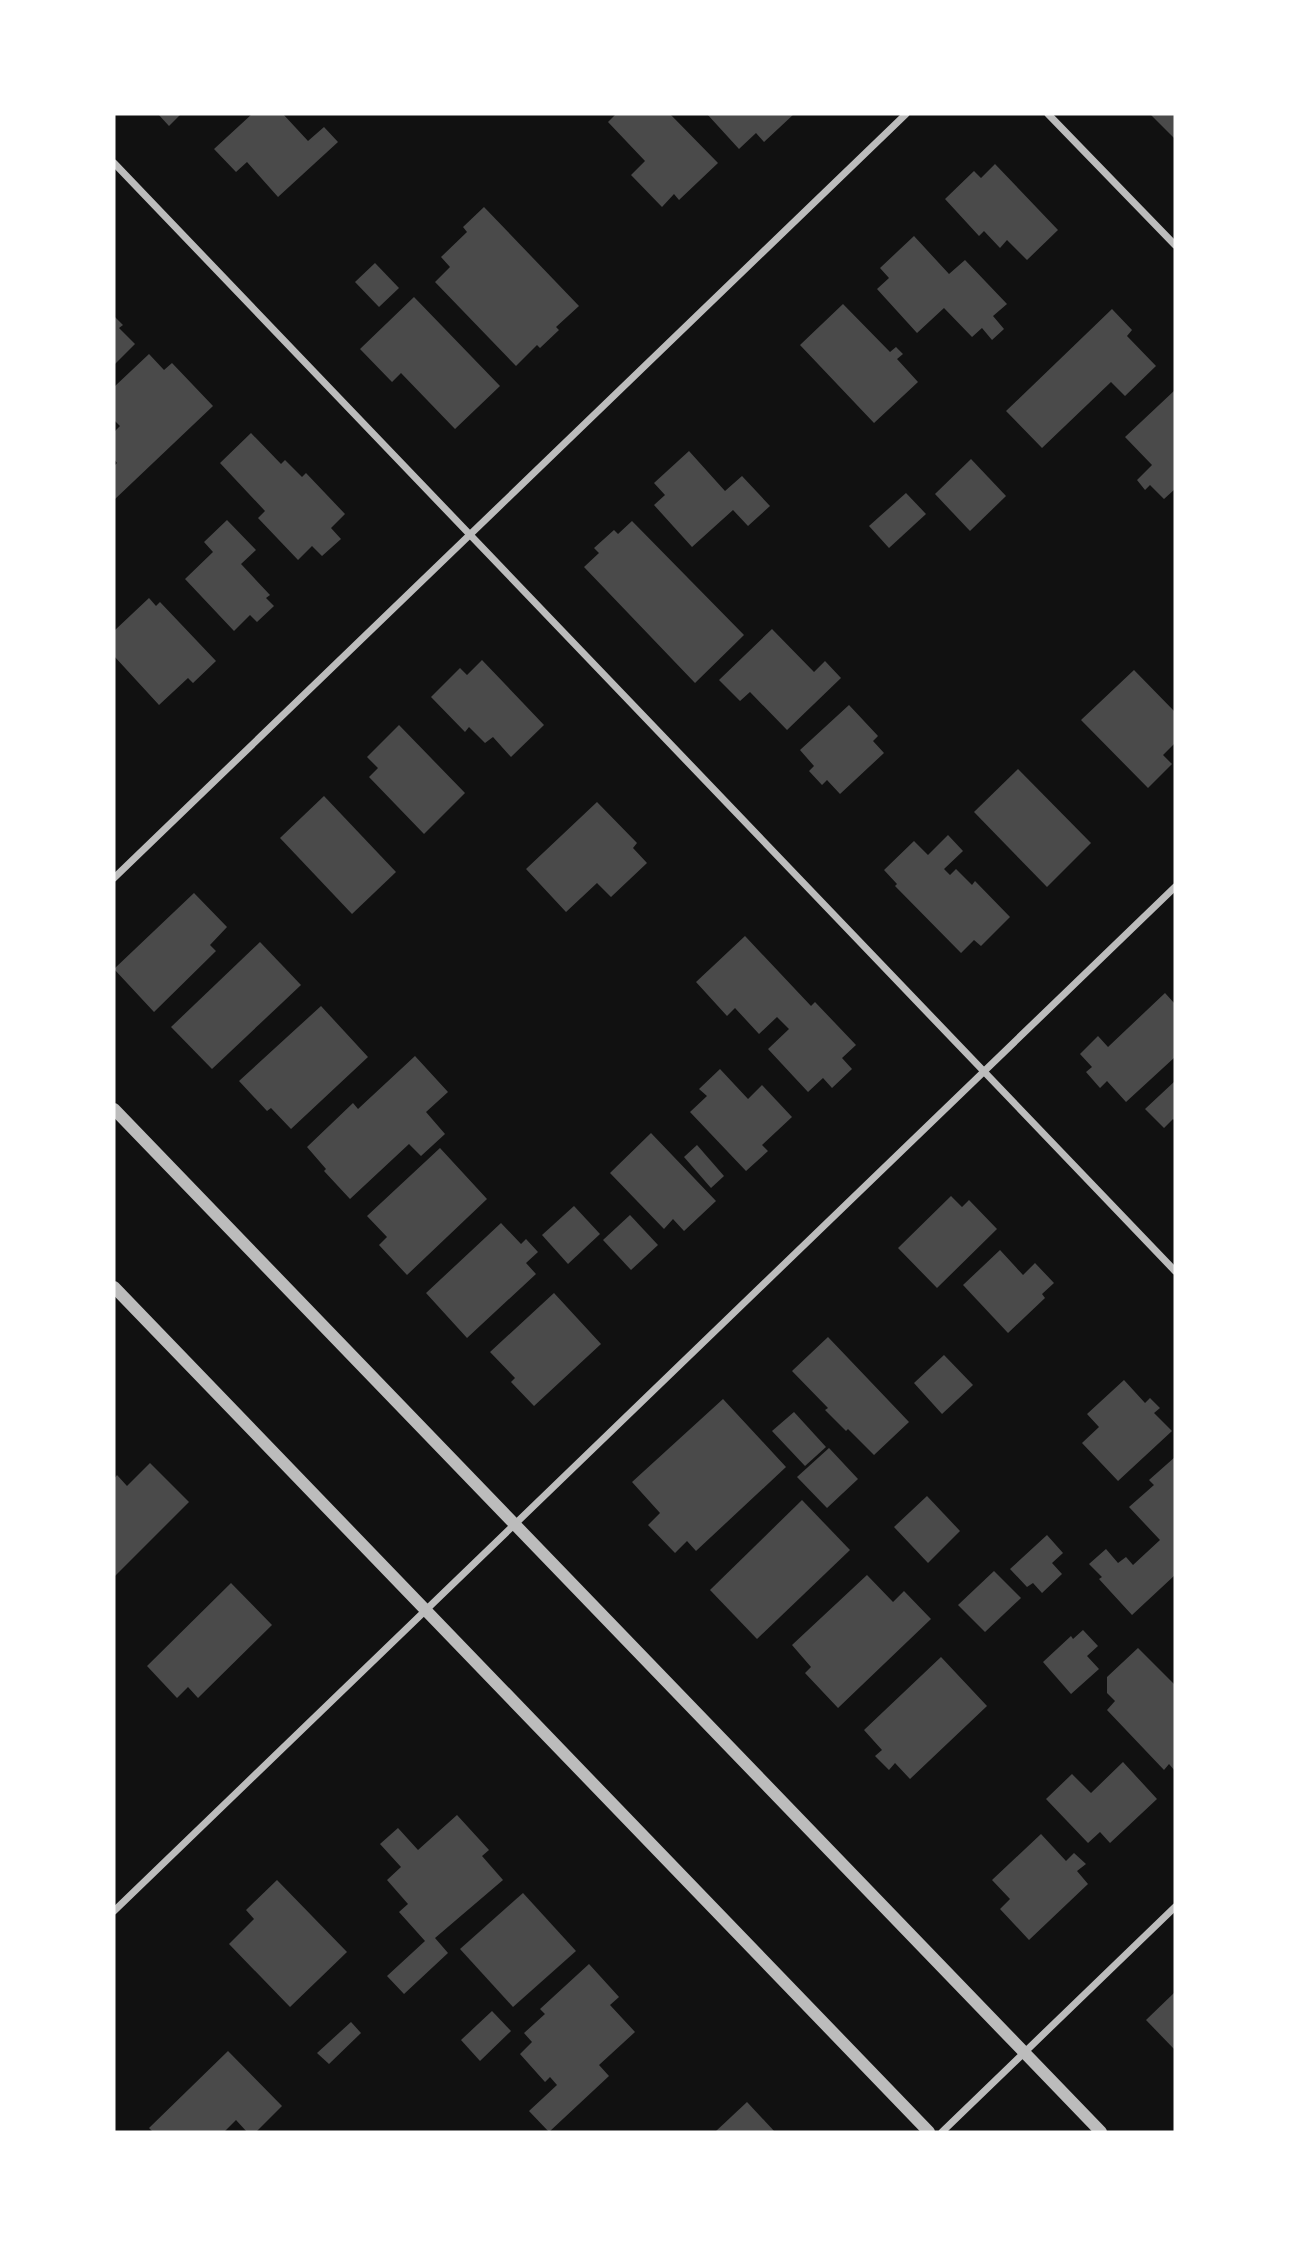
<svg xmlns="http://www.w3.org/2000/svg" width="1289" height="2246" viewBox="0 0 1289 2246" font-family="Karla,sans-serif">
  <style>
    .building { fill: #4a4a4a }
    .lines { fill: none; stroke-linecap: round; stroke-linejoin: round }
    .minor { stroke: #bcbcbc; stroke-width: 7 }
    .tertiary { stroke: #bcbcbc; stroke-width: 12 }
  </style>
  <rect width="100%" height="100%" fill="#111"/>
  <g class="building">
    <polygon points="158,114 181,114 169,126"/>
    <polygon points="252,114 283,114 308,141 324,127 338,142 278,197 247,162 236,172 214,149"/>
    <polygon points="616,114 670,114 718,163 679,200 674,194 662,207 631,175 645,161 608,122"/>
    <polygon points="707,114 794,114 764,142 756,133 739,149"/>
    <polygon points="1150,114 1175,114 1175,139"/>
    <polygon points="995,164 1058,230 1027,260 1007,240 1000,248 984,231 979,236 945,199 974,171 981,178"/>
    <polygon points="484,207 579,306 556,327 559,330 540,348 537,345 516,366 435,282 450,267 441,257 467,232 463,227"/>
    <polygon points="914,236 949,274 965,260 1007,304 993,316 1004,329 992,340 982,328 972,337 944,308 917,333 877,289 889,278 880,268"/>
    <polygon points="375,263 399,288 379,307 355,282"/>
    <polygon points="414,297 500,386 455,429 401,373 392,382 360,349"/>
    <polygon points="843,304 890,352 896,347 903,354 897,359 918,382 874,423 800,345"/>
    <polygon points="1112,309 1132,330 1127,336 1156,366 1125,396 1111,382 1042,448 1006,411"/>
    <polygon points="114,316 123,325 119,328 135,344 114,365"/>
    <polygon points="149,354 164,370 172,363 213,406 114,500 114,466 117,463 114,459 114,432 120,426 114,420 114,387"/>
    <polygon points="1175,390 1175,489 1164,499 1150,485 1145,490 1137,480 1152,465 1125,437"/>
    <polygon points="251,433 281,464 285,460 302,477 306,473 345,514 331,528 341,539 322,556 312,546 298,560 258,518 265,511 220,463"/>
    <polygon points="689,451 725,491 742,476 770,506 748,526 733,510 692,547 654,505 665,495 654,483"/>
    <polygon points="971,459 1006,496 970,531 935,494"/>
    <polygon points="906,493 926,514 889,548 869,526"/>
    <polygon points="227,520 256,550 241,564 270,595 266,598 274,606 257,622 250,615 234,631 185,579 213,552 204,542"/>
    <polygon points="632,521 744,635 695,683 584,567 599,553 594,548 614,530 618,534"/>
    <polygon points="149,598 156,606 160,602 216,661 193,683 188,678 159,705 114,656 114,631"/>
    <polygon points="772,629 814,672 825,661 841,678 787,730 750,692 740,701 719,680"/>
    <polygon points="482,660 544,725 511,757 493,737 485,743 469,727 465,732 431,697 460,668 467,675"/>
    <polygon points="1134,670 1175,712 1175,743 1163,755 1172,764 1148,788 1081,720"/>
    <polygon points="849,705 878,736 873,741 884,753 840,794 827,780 822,785 809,771 814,766 800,750"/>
    <polygon points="399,725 465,793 424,834 369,777 378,768 367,757"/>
    <polygon points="1018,769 1091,843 1047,887 974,812"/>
    <polygon points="324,796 396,872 352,914 280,838"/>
    <polygon points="597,802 637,843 633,848 647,863 611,897 597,883 566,912 526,869"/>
    <polygon points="948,835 963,851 944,869 950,875 956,869 972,885 975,881 1010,917 981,946 974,940 961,953 895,886 897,884 884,870 914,841 928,855"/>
    <polygon points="194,893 227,927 210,945 216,951 154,1012 114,969"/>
    <polygon points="745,936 811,1006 815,1002 856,1045 842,1058 852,1069 832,1088 823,1078 808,1092 768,1049 789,1029 777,1017 759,1034 735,1008 727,1016 696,982"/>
    <polygon points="260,942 301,985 212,1069 171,1027"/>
    <polygon points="1165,993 1175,1004 1175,1057 1126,1102 1107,1081 1100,1088 1086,1072 1092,1067 1080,1054 1098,1036 1108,1047"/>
    <polygon points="321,1006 368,1057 291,1129 271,1108 267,1111 239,1081"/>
    <polygon points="415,1056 448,1092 426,1112 445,1134 421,1156 409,1144 350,1199 324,1171 326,1169 307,1147 353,1103 358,1109"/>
    <polygon points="720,1069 748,1099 762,1085 792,1117 762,1145 768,1151 746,1171 690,1112 707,1096 699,1089"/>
    <polygon points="1175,1081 1175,1121 1173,1119 1164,1128 1145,1109"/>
    <polygon points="651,1133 716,1201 684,1231 673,1219 664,1229 610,1173"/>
    <polygon points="697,1145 724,1176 711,1188 684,1157"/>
    <polygon points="440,1148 487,1199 407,1275 379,1245 387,1237 367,1216"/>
    <polygon points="951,1196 962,1207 969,1200 997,1229 937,1288 898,1248"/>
    <polygon points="574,1206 600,1234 568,1264 542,1235"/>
    <polygon points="630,1215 658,1245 631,1270 603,1240"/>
    <polygon points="501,1223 521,1244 526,1239 538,1252 526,1263 536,1274 467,1338 426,1293"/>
    <polygon points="1000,1250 1023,1275 1035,1263 1054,1283 1042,1294 1045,1298 1008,1333 963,1285"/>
    <polygon points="554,1293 601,1344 534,1406 511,1382 515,1378 490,1352"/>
    <polygon points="828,1337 909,1422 874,1455 848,1429 846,1431 825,1410 828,1408 792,1371"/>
    <polygon points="944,1355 973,1385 942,1414 914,1383"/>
    <polygon points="1124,1380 1145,1403 1150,1398 1160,1408 1154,1413 1172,1431 1118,1481 1082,1443 1099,1427 1087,1414"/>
    <polygon points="723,1399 786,1467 696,1551 687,1541 675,1553 648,1525 660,1513 632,1482"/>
    <polygon points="794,1412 826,1447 805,1466 772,1431"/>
    <polygon points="829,1448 858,1479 827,1508 797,1477"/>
    <polygon points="1175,1457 1175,1575 1132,1615 1099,1579 1102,1577 1089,1564 1106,1549 1118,1563 1126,1557 1133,1565 1160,1540 1129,1507 1154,1485 1149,1480"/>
    <polygon points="150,1463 189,1502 114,1577 114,1479 117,1475 127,1486"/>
    <polygon points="927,1496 960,1531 928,1563 894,1527"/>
    <polygon points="802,1500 850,1550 757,1639 710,1590"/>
    <polygon points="1047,1535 1063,1553 1052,1563 1062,1574 1042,1593 1033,1583 1027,1587 1010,1569"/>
    <polygon points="994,1571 1021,1598 985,1632 958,1605"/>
    <polygon points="867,1575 893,1602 904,1591 931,1619 838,1708 805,1673 811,1667 792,1645"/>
    <polygon points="231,1583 272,1625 198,1698 188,1687 177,1698 147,1666"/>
    <polygon points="1083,1630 1098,1646 1087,1656 1099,1669 1071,1694 1043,1662 1071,1636 1073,1639"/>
    <polygon points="1138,1648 1175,1685 1175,1771 1169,1764 1164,1770 1107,1710 1115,1701 1107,1693 1107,1677"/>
    <polygon points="941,1657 987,1706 910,1779 895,1763 889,1770 875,1756 882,1750 864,1730"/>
    <polygon points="1123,1762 1157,1799 1110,1843 1100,1832 1088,1843 1046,1799 1072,1774 1091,1793"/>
    <polygon points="457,1815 489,1850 482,1856 503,1880 435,1938 448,1953 404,1994 387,1976 425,1941 399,1912 408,1904 387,1880 401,1867 380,1844 398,1828 418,1850"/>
    <polygon points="1041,1834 1066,1861 1074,1853 1086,1864 1077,1871 1088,1884 1029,1940 1000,1909 1010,1899 992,1880"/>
    <polygon points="277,1880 347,1952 290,2007 229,1944 254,1919 246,1910"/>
    <polygon points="523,1893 576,1951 513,2007 460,1949"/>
    <polygon points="589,1964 619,1997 610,2005 635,2032 599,2065 609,2076 549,2132 529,2111 557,2085 550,2077 545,2082 520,2054 532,2042 524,2033 545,2014 540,2009"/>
    <polygon points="1175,1992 1175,2050 1146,2020"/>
    <polygon points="492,2011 511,2031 480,2061 461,2040"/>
    <polygon points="351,2022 361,2033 329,2064 317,2053"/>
    <polygon points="228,2051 282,2106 256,2132 247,2132 236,2120 224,2132 153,2132 149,2128"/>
    <polygon points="747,2102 775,2132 715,2132"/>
  </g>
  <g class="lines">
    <g class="minor">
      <polyline points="1048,114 1175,245"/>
      <polyline points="114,163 1175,1271"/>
      <polyline points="114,878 906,114"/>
      <polyline points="114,1911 1175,887"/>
      <polyline points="942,2132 1175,1907"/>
    </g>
    <g class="tertiary">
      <polyline points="114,1109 1101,2132"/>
      <polyline points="114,1287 929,2132"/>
    </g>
  </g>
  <rect width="1289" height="2246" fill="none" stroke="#ffffff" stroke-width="231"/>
</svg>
